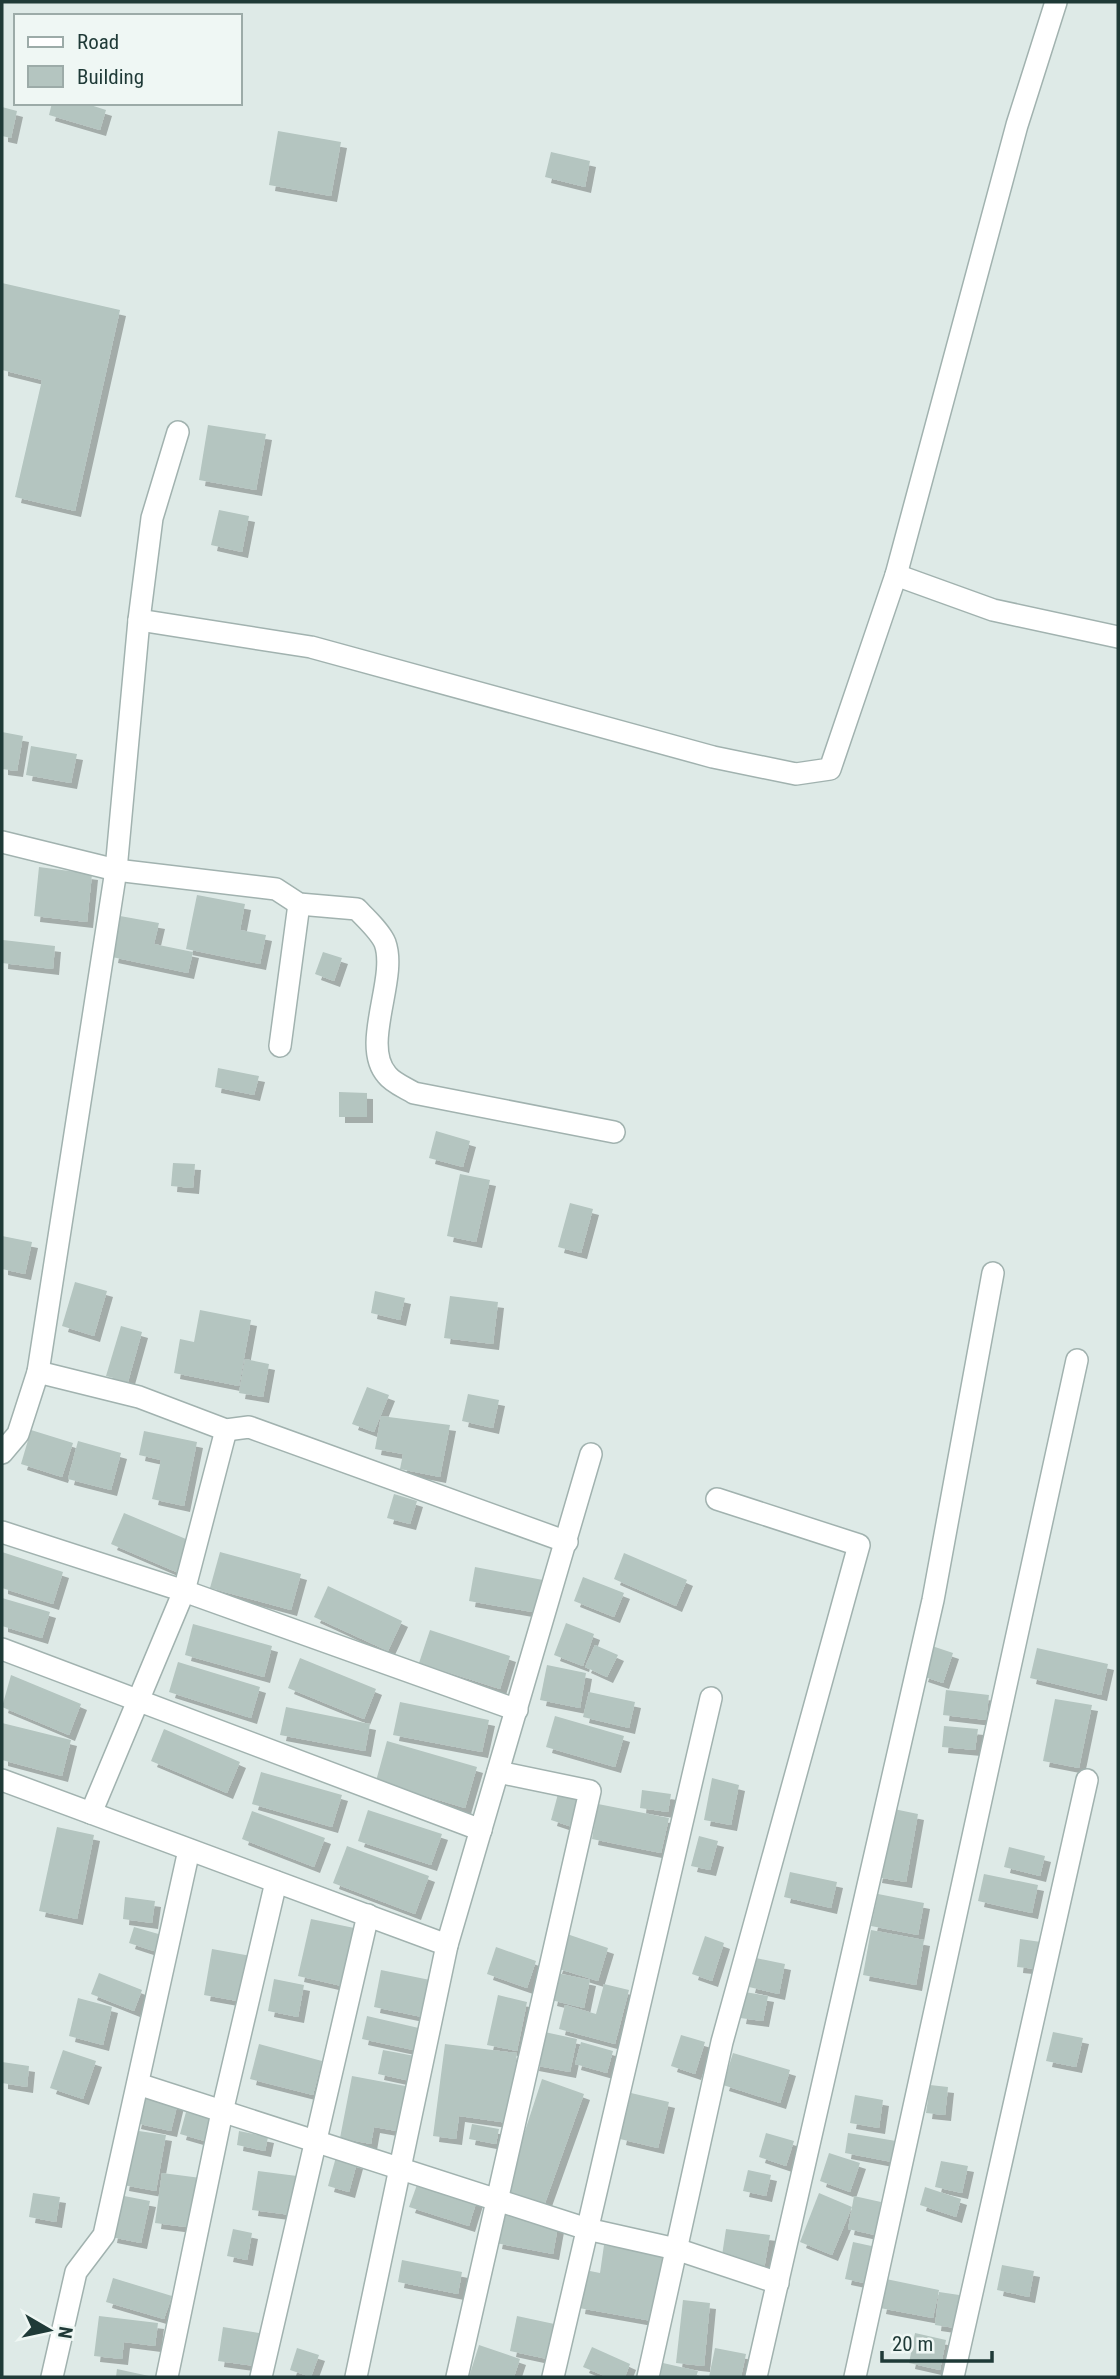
<svg xmlns="http://www.w3.org/2000/svg" width="1120" height="2379" viewBox="0 0 1120 2379" font-family="'Roboto Condensed',sans-serif">
  <style>
    .building { fill: #b4c5c0; filter: url(#shadow) }
    .lines { fill: none; stroke-linecap: round; stroke-linejoin: round }
    .minor-casing { stroke: #a1b2af; stroke-width: 24 }
    .minor { stroke: #fff; stroke-width: 21 }
  </style>
  <defs>
    <filter id="shadow"><feDropShadow dx="6" dy="6" stdDeviation="0" flood-color="#0004"/></filter>
  </defs>
  <rect width="100%" height="100%" fill="#deeae7"/>
  <g class="building">
    <polygon points="52,103 84,103 106,110 100,130 49,115"/>
    <polygon points="2,107 17,111 11,138 2,136"/>
    <polygon points="278,131 341,142 331,196 269,185"/>
    <polygon points="551,152 590,161 585,187 545,177"/>
    <polygon points="2,283 120,310 75,511 15,497 42,380 2,370"/>
    <polygon points="208,425 266,434 256,490 199,480"/>
    <polygon points="219,510 249,516 242,552 211,545"/>
    <polygon points="2,732 23,736 17,771 2,769"/>
    <polygon points="31,746 77,754 71,783 26,775"/>
    <polygon points="39,867 92,874 87,922 34,916"/>
    <polygon points="197,895 245,904 240,930 266,935 260,964 186,949"/>
    <polygon points="120,916 159,923 154,944 193,952 188,973 112,957"/>
    <polygon points="3,940 55,946 53,969 2,963"/>
    <polygon points="323,952 342,958 334,981 315,974"/>
    <polygon points="218,1068 259,1076 254,1095 215,1087"/>
    <polygon points="339,1092 367,1093 367,1117 339,1117"/>
    <polygon points="436,1131 470,1141 463,1167 429,1158"/>
    <polygon points="173,1163 195,1164 193,1188 171,1186"/>
    <polygon points="460,1174 490,1180 476,1242 447,1236"/>
    <polygon points="570,1203 593,1209 581,1253 558,1247"/>
    <polygon points="2,1236 32,1242 25,1274 2,1269"/>
    <polygon points="75,1282 107,1291 94,1336 62,1326"/>
    <polygon points="375,1291 405,1298 400,1320 371,1313"/>
    <polygon points="450,1296 498,1302 493,1344 444,1338"/>
    <polygon points="200,1310 251,1320 239,1386 174,1373 180,1339 194,1342"/>
    <polygon points="121,1326 142,1332 128,1382 106,1376"/>
    <polygon points="245,1359 269,1364 263,1397 239,1393"/>
    <polygon points="367,1387 389,1395 374,1432 352,1424"/>
    <polygon points="468,1394 499,1400 493,1428 462,1421"/>
    <polygon points="381,1416 450,1425 440,1477 400,1469 403,1454 375,1449"/>
    <polygon points="31,1430 73,1443 62,1477 21,1464"/>
    <polygon points="144,1431 197,1442 184,1506 152,1499 161,1460 139,1455"/>
    <polygon points="78,1441 121,1453 111,1490 68,1479"/>
    <polygon points="394,1494 417,1501 410,1524 387,1518"/>
    <polygon points="124,1513 193,1542 181,1574 111,1544"/>
    <polygon points="2,1552 63,1572 53,1604 2,1588"/>
    <polygon points="220,1552 301,1574 291,1610 210,1588"/>
    <polygon points="624,1553 687,1580 676,1606 614,1579"/>
    <polygon points="475,1567 543,1580 538,1613 469,1601"/>
    <polygon points="583,1577 624,1593 614,1617 574,1601"/>
    <polygon points="328,1586 402,1621 388,1651 314,1617"/>
    <polygon points="2,1598 50,1612 42,1638 2,1626"/>
    <polygon points="566,1623 594,1634 583,1666 554,1655"/>
    <polygon points="193,1624 272,1646 264,1677 185,1655"/>
    <polygon points="430,1630 510,1656 500,1689 419,1663"/>
    <polygon points="595,1645 618,1655 607,1677 585,1667"/>
    <polygon points="932,1646 953,1653 943,1683 922,1676"/>
    <polygon points="1037,1648 1108,1664 1101,1695 1030,1678"/>
    <polygon points="300,1658 376,1689 364,1719 288,1688"/>
    <polygon points="178,1662 260,1687 251,1718 169,1692"/>
    <polygon points="547,1665 586,1673 580,1708 540,1700"/>
    <polygon points="11,1675 81,1704 69,1735 2,1707"/>
    <polygon points="946,1690 989,1695 986,1720 943,1715"/>
    <polygon points="589,1692 635,1702 629,1728 583,1717"/>
    <polygon points="1055,1699 1092,1705 1079,1768 1043,1761"/>
    <polygon points="400,1702 489,1720 482,1752 393,1735"/>
    <polygon points="286,1707 370,1724 365,1751 280,1735"/>
    <polygon points="555,1716 624,1736 615,1767 546,1747"/>
    <polygon points="2,1723 71,1740 62,1776 2,1760"/>
    <polygon points="944,1726 978,1729 975,1750 942,1747"/>
    <polygon points="164,1729 240,1762 227,1793 151,1761"/>
    <polygon points="387,1741 477,1767 465,1808 376,1781"/>
    <polygon points="261,1772 342,1795 332,1827 252,1804"/>
    <polygon points="712,1778 739,1785 731,1825 704,1820"/>
    <polygon points="642,1790 671,1794 668,1812 640,1808"/>
    <polygon points="558,1794 583,1802 575,1828 551,1820"/>
    <polygon points="598,1804 669,1818 661,1853 592,1839"/>
    <polygon points="889,1808 918,1814 906,1882 876,1877"/>
    <polygon points="368,1810 442,1834 431,1865 358,1841"/>
    <polygon points="252,1811 325,1838 314,1867 242,1839"/>
    <polygon points="57,1827 94,1835 77,1919 39,1911"/>
    <polygon points="699,1836 718,1841 710,1870 691,1866"/>
    <polygon points="347,1846 429,1876 415,1914 333,1883"/>
    <polygon points="1009,1847 1045,1856 1040,1876 1004,1867"/>
    <polygon points="790,1872 837,1882 831,1908 784,1897"/>
    <polygon points="984,1874 1038,1885 1032,1913 978,1901"/>
    <polygon points="878,1894 924,1903 918,1935 871,1926"/>
    <polygon points="125,1897 155,1901 152,1923 123,1919"/>
    <polygon points="311,1919 359,1929 346,1987 298,1976"/>
    <polygon points="134,1927 162,1935 157,1952 129,1943"/>
    <polygon points="871,1930 924,1940 916,1985 863,1975"/>
    <polygon points="567,1934 608,1948 598,1981 556,1968"/>
    <polygon points="705,1936 724,1943 712,1981 692,1974"/>
    <polygon points="1020,1939 1041,1942 1037,1969 1017,1967"/>
    <polygon points="496,1947 536,1961 527,1988 487,1974"/>
    <polygon points="212,1949 251,1956 243,2002 204,1995"/>
    <polygon points="756,1958 785,1964 779,1994 749,1987"/>
    <polygon points="381,1970 430,1980 422,2017 374,2007"/>
    <polygon points="99,1973 142,1990 134,2011 91,1994"/>
    <polygon points="557,1973 590,1980 584,2008 551,2000"/>
    <polygon points="274,1979 304,1985 298,2017 268,2011"/>
    <polygon points="604,1984 629,1990 615,2044 559,2029 565,2005 596,2014"/>
    <polygon points="745,1992 768,1996 763,2021 740,2018"/>
    <polygon points="498,1995 527,2002 517,2051 487,2045"/>
    <polygon points="78,1998 112,2007 103,2045 69,2036"/>
    <polygon points="367,2016 423,2029 418,2051 362,2039"/>
    <polygon points="540,2031 577,2039 570,2072 533,2065"/>
    <polygon points="1053,2032 1083,2038 1076,2067 1046,2061"/>
    <polygon points="681,2035 705,2042 695,2074 671,2066"/>
    <polygon points="581,2042 613,2051 607,2073 575,2064"/>
    <polygon points="259,2044 322,2061 313,2095 250,2079"/>
    <polygon points="445,2044 517,2053 508,2123 459,2116 456,2139 433,2136"/>
    <polygon points="63,2050 96,2061 83,2099 50,2088"/>
    <polygon points="383,2050 420,2057 415,2082 378,2074"/>
    <polygon points="733,2053 790,2070 780,2103 723,2085"/>
    <polygon points="2,2062 29,2066 27,2087 2,2083"/>
    <polygon points="352,2076 416,2088 408,2133 374,2127 371,2144 340,2138"/>
    <polygon points="542,2079 584,2094 544,2206 505,2192"/>
    <polygon points="930,2085 948,2087 945,2115 926,2113"/>
    <polygon points="141,2093 178,2102 171,2131 135,2123"/>
    <polygon points="631,2093 669,2102 658,2148 620,2139"/>
    <polygon points="855,2095 883,2100 879,2128 850,2123"/>
    <polygon points="186,2112 215,2120 208,2142 180,2134"/>
    <polygon points="472,2124 499,2129 496,2144 469,2139"/>
    <polygon points="132,2130 166,2135 156,2191 123,2185"/>
    <polygon points="239,2131 268,2137 265,2151 237,2145"/>
    <polygon points="766,2133 794,2141 786,2166 759,2157"/>
    <polygon points="848,2133 896,2141 892,2162 845,2153"/>
    <polygon points="829,2153 860,2163 850,2192 820,2181"/>
    <polygon points="336,2157 357,2163 349,2192 328,2186"/>
    <polygon points="941,2161 968,2166 962,2193 935,2187"/>
    <polygon points="748,2170 771,2175 766,2196 743,2191"/>
    <polygon points="258,2171 297,2176 291,2215 252,2210"/>
    <polygon points="162,2173 201,2178 194,2228 155,2223"/>
    <polygon points="418,2182 477,2200 469,2226 409,2207"/>
    <polygon points="925,2187 961,2199 956,2217 920,2205"/>
    <polygon points="33,2193 60,2197 56,2222 29,2217"/>
    <polygon points="819,2193 852,2207 832,2255 800,2242"/>
    <polygon points="119,2195 150,2201 141,2243 111,2237"/>
    <polygon points="854,2196 881,2202 875,2235 848,2229"/>
    <polygon points="502,2210 559,2221 553,2254 496,2243"/>
    <polygon points="233,2229 252,2233 247,2260 227,2256"/>
    <polygon points="726,2229 770,2235 764,2269 721,2262"/>
    <polygon points="853,2242 876,2247 869,2284 845,2279"/>
    <polygon points="604,2245 664,2256 652,2321 579,2308 585,2270 600,2273"/>
    <polygon points="402,2260 462,2272 458,2294 398,2282"/>
    <polygon points="1002,2265 1034,2271 1029,2297 997,2290"/>
    <polygon points="113,2278 172,2296 164,2319 106,2302"/>
    <polygon points="886,2279 939,2290 933,2318 880,2308"/>
    <polygon points="939,2292 966,2296 962,2329 935,2325"/>
    <polygon points="683,2300 710,2303 704,2366 676,2363"/>
    <polygon points="99,2316 158,2323 155,2346 124,2342 122,2359 94,2356"/>
    <polygon points="517,2316 559,2325 552,2360 510,2351"/>
    <polygon points="223,2327 259,2333 255,2366 218,2361"/>
    <polygon points="915,2333 946,2340 940,2370 909,2363"/>
    <polygon points="479,2345 520,2359 514,2377 469,2377"/>
    <polygon points="592,2347 630,2364 625,2377 607,2377 583,2367"/>
    <polygon points="297,2348 319,2355 311,2377 290,2370"/>
    <polygon points="715,2348 746,2354 741,2377 709,2377"/>
    <polygon points="663,2363 698,2371 696,2377 660,2377"/>
    <polygon points="117,2369 149,2376 149,2377 116,2377"/>
  </g>
  <g class="lines">
    <g class="minor-casing">
      <g id="minor">
        <polyline points="896,575 993,610 1118,637"/>
        <polyline points="139,620 311,647 713,757 796,774 830,769 896,575 1017,125 1056,2"/>
        <path d="M2,842L116,870L276,889L299,904L357,909C366,919 380,931 385,943C398,979 360,1045 387,1075C393,1083 406,1088 414,1093L614,1132"/>
        <polyline points="280,1046 299,904"/>
        <polyline points="38,1372 139,1397 226,1430 249,1427 567,1542"/>
        <polyline points="2,1453 18,1434 38,1372 116,870 139,620 152,518 178,432"/>
        <polyline points="2,1532 184,1591 517,1710"/>
        <polyline points="2,1649 481,1830"/>
        <polyline points="2,1780 447,1945"/>
        <polyline points="91,1813 184,1591 226,1430"/>
        <polyline points="138,2084 587,2229 676,2249 778,2283"/>
        <polyline points="52,2377 76,2272 104,2235 189,1850"/>
        <polyline points="167,2377 222,2112 276,1882"/>
        <polyline points="261,2377 368,1915"/>
        <polyline points="356,2377 447,1945 591,1454"/>
        <polyline points="457,2377 590,1791 498,1772"/>
        <polyline points="553,2377 711,1698"/>
        <polyline points="648,2377 722,2042 859,1545 717,1499"/>
        <polyline points="756,2377 933,1600 993,1273"/>
        <polyline points="855,2377 1077,1360"/>
        <polyline points="953,2377 1087,1780"/>
      </g>
    </g>
    <use href="#minor" class="minor"/>
  </g>
  <rect width="1120" height="2379" fill="none" stroke="#1f3a37" stroke-width="7"/>
  <rect x="14" y="14" width="228" height="91" fill="#eff7f4" stroke="#9caba8" stroke-width="2"/>
  <rect x="28" y="37" width="35" height="10" fill="#ffffff" stroke="#9caba8" stroke-width="2"/>
  <text x="77" y="49" font-size="21" fill="#1f3a37">Road</text>
  <rect x="28" y="66" width="35" height="21" fill="#b4c5c0" stroke="#9caba8" stroke-width="2"/>
  <text x="77" y="84" font-size="21" fill="#1f3a37">Building</text>
  <g transform="translate(49 2330) rotate(99)" stroke="#eff7f4" stroke-width="5" paint-order="stroke">
  <path d="M0-5L12 26L0 18L-12 26Z" fill="#1f3a37"/>
  <text y="-10" font-size="19" font-weight="bold" text-anchor="middle" fill="#1f3a37">N</text>
  </g>
  <path d="M882 2351v10h110v-10" fill="none" stroke="#1f3a37" stroke-width="3.5"/>
  <text x="892" y="2351" font-size="21" fill="#1f3a37" stroke="#eff7f4" stroke-width="5" paint-order="stroke">20 m</text>
</svg>
